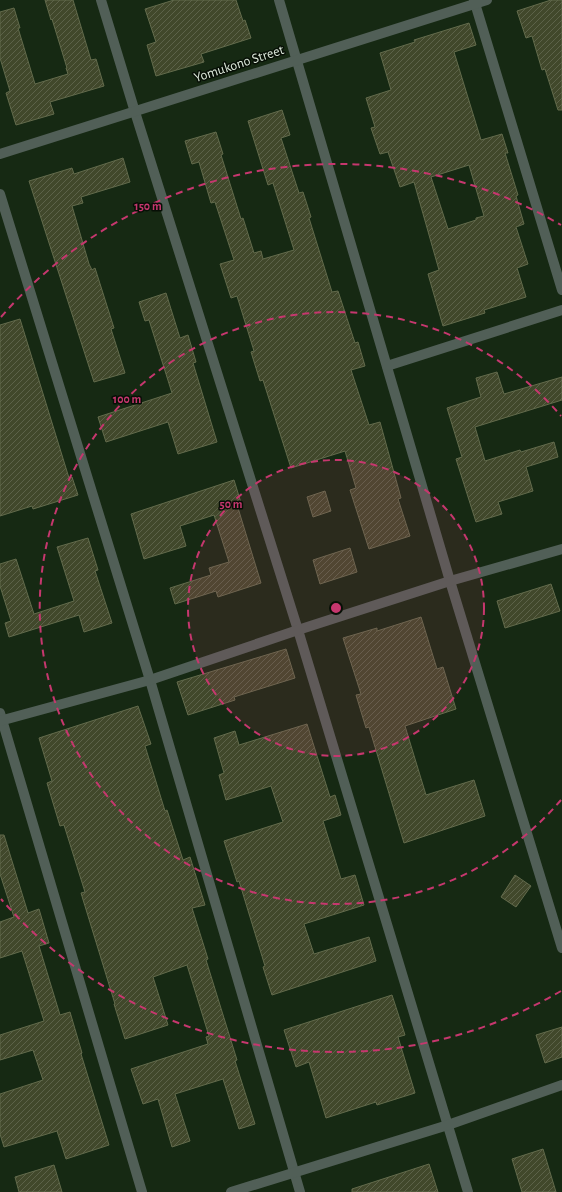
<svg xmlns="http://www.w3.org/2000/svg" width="562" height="1192" viewBox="0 0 562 1192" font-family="'Alegreya Sans',sans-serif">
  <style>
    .building { fill: url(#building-hatch); stroke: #636b4c; fill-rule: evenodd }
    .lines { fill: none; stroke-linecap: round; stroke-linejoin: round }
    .street { stroke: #515f57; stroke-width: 10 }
    .ring { fill: none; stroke: #c6376e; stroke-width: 2; stroke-dasharray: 7 5 }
    .labels { text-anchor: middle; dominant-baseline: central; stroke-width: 3; stroke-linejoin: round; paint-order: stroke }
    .street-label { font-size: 14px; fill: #dde9db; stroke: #070f06 }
    .centre { fill: #c6376e; stroke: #070f06; stroke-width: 2 }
    .ring-label { font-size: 12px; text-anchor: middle; font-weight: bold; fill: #c6376e; stroke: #070f06; stroke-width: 3; stroke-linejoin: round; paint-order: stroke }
  </style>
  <defs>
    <pattern id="building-hatch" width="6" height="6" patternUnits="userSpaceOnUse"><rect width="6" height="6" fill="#41482b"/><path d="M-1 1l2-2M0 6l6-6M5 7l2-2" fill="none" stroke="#5c6249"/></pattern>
  </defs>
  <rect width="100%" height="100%" fill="#162913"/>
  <g class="building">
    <polygon points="45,0 73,0 91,60 96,59 104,86 50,102 54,114 16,125 6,93 10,91 0,58 0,12 14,8 20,28 18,28 35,84 68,74 66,68 67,68 52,19 51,20"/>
    <polygon points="174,0 236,0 243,21 245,20 251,38 201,54 204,62 156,76 147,45 156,42 145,9"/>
    <polygon points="551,0 562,0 562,110 558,110 545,69 542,70 532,36 526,38 517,11"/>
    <path d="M469,23L476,45L454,52L481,140L502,134L508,153H505L518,195L516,196L524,224L516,227L528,264L517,268L526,297L484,310L485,313L443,326L428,274L439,270L414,182L400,187L388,152L380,154L371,128L375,127L366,98L391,90L380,53L415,42L414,40ZM469,165L484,216L476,218V220L448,229L431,177Z"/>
    <polygon points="282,110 290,135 281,138 299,193 303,192 311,217 309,218 332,292 338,291 355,343 358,342 365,366 351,370 369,425 380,422 401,498 398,499 410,536 369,549 350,490 356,488 345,451 291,468 263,380 260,381 251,352 254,351 237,296 231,298 220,264 234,260 215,202 211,203 199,162 192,164 185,141 216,132 223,154 221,155 241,219 243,218 254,253 261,251 263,259 294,250 273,183 268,185 248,121"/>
    <polygon points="123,158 130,182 81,197 83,203 72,206 89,264 92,270 95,268 114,328 111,329 125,373 94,382 29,181 72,168 74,174"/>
    <polygon points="166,293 180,338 188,335 196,362 193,363 217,442 178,454 168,422 106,442 98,417 172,393 149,320 145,321 139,302"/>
    <polygon points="20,319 69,478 72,477 78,495 33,509 32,506 0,516 0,325"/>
    <polygon points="497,372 504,394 562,377 562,400 475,427 485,461 520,450 521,452 554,442 558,457 526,467 533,491 498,502 502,514 476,522 456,459 462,457 447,408 481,397 476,378"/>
    <polygon points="234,480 242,506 238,508 261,583 218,597 216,591 175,604 170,588 211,575 209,568 229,562 214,515 180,526 186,546 144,559 131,514"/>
    <polygon points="325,491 331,511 313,517 307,497"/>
    <polygon points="88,538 98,570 95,571 112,623 84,632 79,615 9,637 5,623 11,621 0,586 0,564 16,559 34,614 74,601 57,547"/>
    <polygon points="350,548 357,572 320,584 313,560"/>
    <polygon points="551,584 560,611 505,628 497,601"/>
    <polygon points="421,617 437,669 443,667 456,709 405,726 426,795 474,780 485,816 404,843 369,727 366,728 356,695 361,694 343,638 377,628 377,631"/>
    <polygon points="286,649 295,678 234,697 235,700 188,715 177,682"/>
    <polygon points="138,706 151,744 145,746 165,811 167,810 183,860 190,857 205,905 192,908 208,959 206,960 237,1060 235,1061 255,1124 239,1129 223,1079 175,1094 190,1141 172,1147 158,1099 143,1104 131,1069 208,1044 206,1037 209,1036 187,965 153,977 168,1025 125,1039 114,1004 115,1004 81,893 85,892 64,825 60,826 47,783 52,781 39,738"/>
    <polygon points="307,724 330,797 335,795 341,815 323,821 341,879 355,875 364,905 304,924 314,954 369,937 376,961 272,995 263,967 265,966 239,881 237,882 224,841 283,822 271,786 226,800 219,775 224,773 214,738 235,731 239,745"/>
    <polygon points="0,835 4,835 28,913 39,909 49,943 39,946 60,1015 70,1012 82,1053 81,1054 109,1145 66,1159 57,1131 4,1147 0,1134 0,1094 43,1080 33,1050 0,1060 0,1035 44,1021 22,951 0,958 0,922 14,917 0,874"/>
    <polygon points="515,875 531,886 516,907 501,897"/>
    <polygon points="392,995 405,1035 398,1037 415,1093 377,1105 376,1102 326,1118 309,1062 296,1067 284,1030"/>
    <polygon points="562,1027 562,1057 545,1063 536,1035"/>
    <polygon points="543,1149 556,1192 522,1192 512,1159"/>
    <polygon points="429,1164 438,1192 352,1192 352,1189"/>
    <polygon points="54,1165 62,1192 19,1192 15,1177"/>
  </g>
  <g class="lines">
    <g class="street">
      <polyline points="101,0 135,112 298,630 468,1192"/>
      <polyline points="279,0 450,581 562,948"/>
      <polyline points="474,0 562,290"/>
      <polyline points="0,154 487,0"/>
      <polyline points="0,194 150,680 300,1192"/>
      <polyline points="387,366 562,310"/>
      <polyline points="0,713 142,1192"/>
      <polyline points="0,721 150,680 298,630 450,581 562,549"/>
      <polyline points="231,1192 448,1125 562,1085"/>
    </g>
  </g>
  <circle cx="336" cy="608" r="148" fill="#c6376e" fill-opacity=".12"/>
  <g class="ring">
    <circle cx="336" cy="608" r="148"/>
    <path d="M561 800A296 296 0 1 1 561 416"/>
    <path d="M561 991A444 444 0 0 1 1 899M1 317A444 444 0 0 1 561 225"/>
  </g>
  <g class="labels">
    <g class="street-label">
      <text transform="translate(239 64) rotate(-18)">Yomukono Street</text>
    </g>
  </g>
  <circle cx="336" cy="608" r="6" class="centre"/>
  <g class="ring-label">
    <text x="148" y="210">150 m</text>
    <text x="127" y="403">100 m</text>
    <text x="231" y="508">50 m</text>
  </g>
</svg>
